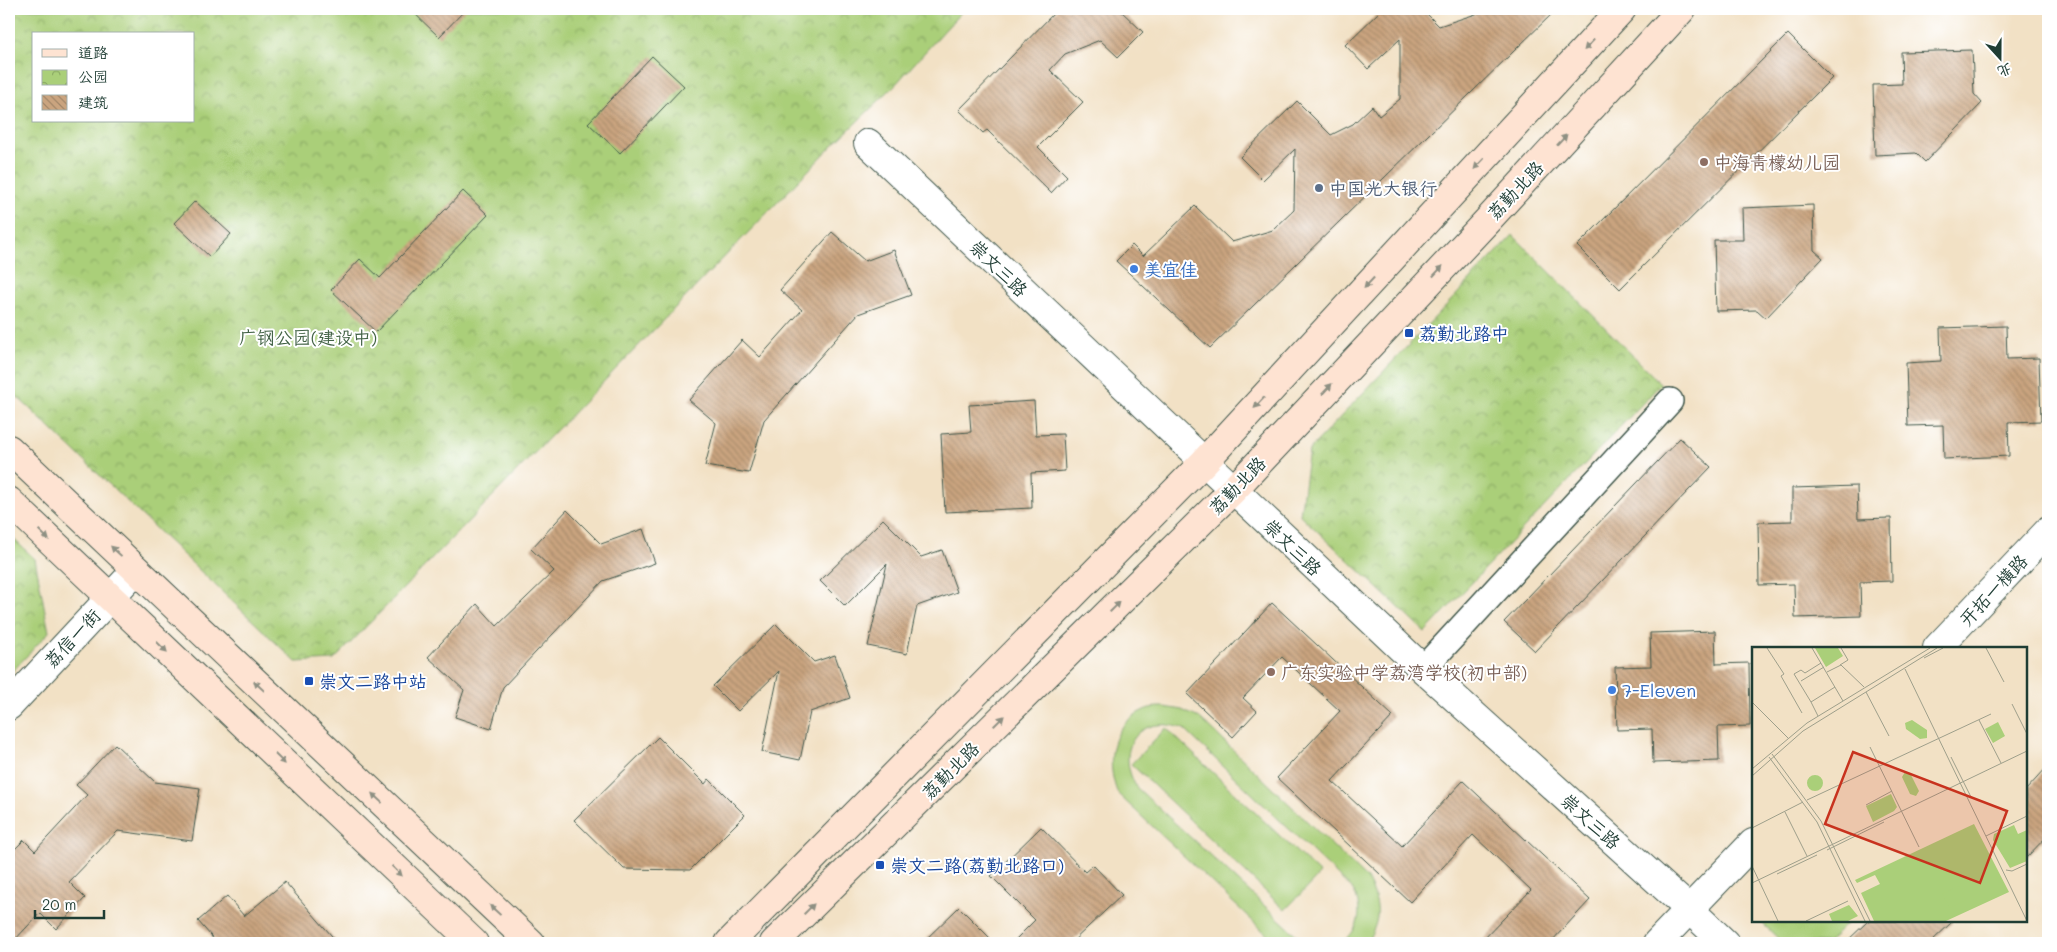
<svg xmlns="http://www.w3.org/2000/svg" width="2057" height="952" viewBox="0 0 2057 952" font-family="Mali,'LXGW WenKai TC',sans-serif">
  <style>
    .grass { fill: #aacf79; stroke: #648656 }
    .park { fill: url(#park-crowns); stroke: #648656; fill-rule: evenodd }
    .building { fill: url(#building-back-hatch) }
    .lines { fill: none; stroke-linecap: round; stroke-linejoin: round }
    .minor-casing { stroke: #3f564a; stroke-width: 28 }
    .tertiary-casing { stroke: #3f564a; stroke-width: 30 }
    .secondary-casing { stroke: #3f564a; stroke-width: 30 }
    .minor { stroke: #fff; stroke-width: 25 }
    .tertiary { stroke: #fff; stroke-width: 28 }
    .secondary { stroke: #fee3d2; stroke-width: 28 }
    .oneway { fill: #8e9083 }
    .education-dot { fill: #8d6e63; stroke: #fff; stroke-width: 2 }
    .service-dot { fill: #5c6f8a; stroke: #fff; stroke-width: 2 }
    .shop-dot { fill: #3f7fe0; stroke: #fff; stroke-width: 2 }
    .transit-dot { fill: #1a4fb4; stroke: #fff; stroke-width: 2 }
    .labels { text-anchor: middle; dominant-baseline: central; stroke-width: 4; stroke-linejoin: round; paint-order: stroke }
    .education-label { font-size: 18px; fill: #785e54; stroke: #fff; text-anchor: start }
    .service-label { font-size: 18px; fill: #4e5e75; stroke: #fff; text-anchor: start }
    .street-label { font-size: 18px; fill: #1f3d34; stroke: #fff }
    .shop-label { font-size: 18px; fill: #366cbe; stroke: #fff; text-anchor: start }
    .transit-label { font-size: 18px; fill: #164399; stroke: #fff; text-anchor: start }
    .park-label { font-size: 18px; fill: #426245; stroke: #fff }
    .inset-road { fill: none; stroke: #9e9f8b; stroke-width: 1 }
    .view { fill: #c8321e; fill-opacity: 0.15; stroke: #c8321e; stroke-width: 2.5 }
    .inset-edge { fill: none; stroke: #1f3d34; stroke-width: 2.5 }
  </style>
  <defs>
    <pattern id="park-crowns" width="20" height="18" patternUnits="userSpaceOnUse" patternTransform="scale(1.25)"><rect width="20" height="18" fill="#aacf79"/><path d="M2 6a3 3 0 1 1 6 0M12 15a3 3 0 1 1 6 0" fill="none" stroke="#8aa964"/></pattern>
    <pattern id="building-back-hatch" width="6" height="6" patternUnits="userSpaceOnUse" patternTransform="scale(1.25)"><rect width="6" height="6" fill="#caa47f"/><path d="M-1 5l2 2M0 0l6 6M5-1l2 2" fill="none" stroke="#a38769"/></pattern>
  </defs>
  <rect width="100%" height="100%" fill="#fff"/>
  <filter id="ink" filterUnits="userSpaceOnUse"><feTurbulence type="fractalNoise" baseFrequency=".02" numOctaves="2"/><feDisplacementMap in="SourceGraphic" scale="10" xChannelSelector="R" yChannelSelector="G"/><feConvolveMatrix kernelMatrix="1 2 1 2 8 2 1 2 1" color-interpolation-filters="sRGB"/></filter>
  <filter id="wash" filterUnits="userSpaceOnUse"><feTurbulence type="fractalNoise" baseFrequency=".0096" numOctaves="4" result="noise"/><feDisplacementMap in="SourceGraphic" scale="20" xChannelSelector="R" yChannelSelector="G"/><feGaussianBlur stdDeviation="1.12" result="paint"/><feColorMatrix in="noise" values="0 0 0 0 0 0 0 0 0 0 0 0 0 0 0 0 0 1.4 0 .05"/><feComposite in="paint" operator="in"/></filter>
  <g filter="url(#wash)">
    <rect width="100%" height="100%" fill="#f2e1c5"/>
    <g class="grass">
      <path d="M1164,707L1182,710L1201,719L1367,879C1380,904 1382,919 1366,943H1341C1360,930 1363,912 1354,891L1184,729C1140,712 1113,748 1137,788L1305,943H1276L1118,794C1105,763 1110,725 1144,710C1150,707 1158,707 1164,707Z"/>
      <polygon points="1166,728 1320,874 1285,910 1131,764"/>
      <polygon points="1762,921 1849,921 1827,943 1783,943 1761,922"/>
    </g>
    <g class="park">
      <path d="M9,9H964L894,86L831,147L334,660L296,662L9,389ZM34,34H194V121H34Z"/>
      <polygon points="1513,235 1661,384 1425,632 1300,515 1309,450"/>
      <polygon points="9,535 35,559 49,632 9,675"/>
    </g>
    <g id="blocks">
      <g class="building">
        <polygon points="410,9 466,9 439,37"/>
        <polygon points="1058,9 1119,9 1143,32 1118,57 1100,40 1065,54 1050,70 1083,102 1038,147 1067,176 1051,193 987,130 983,133 959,110"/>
        <polygon points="1382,9 1422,9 1439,26 1482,12 1484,9 1557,9 1210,348 1116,261 1132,245 1143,256 1195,206 1232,242 1273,230 1294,210 1295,149 1263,180 1240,157 1297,101 1331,135 1353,124 1372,106 1379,116 1400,99 1400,39 1368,69 1345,45"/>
        <polygon points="1788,34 1832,78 1620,289 1577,246"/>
        <polygon points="1972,50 1974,94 1982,103 1925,162 1916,153 1875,155 1873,85 1902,84 1901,52"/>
        <polygon points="652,56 684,86 620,153 588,123"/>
        <polygon points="463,191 488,215 376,332 331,290 360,259 380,278"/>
        <polygon points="195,201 231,234 210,257 174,223"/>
        <polygon points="1813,205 1814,250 1823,258 1766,318 1757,310 1716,311 1714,240 1743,240 1742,208"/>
        <polygon points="832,232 865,261 894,250 911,295 858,314 764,420 749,473 705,466 716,423 689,400 742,340 760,357 802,310 780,290"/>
        <polygon points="2006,326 2007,359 2039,358 2041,421 2008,422 2009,456 1944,459 1943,425 1908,426 1906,363 1941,361 1940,328"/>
        <polygon points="1034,401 1036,435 1063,434 1065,471 1031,473 1032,508 945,512 941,434 971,432 969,405"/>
        <polygon points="1680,438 1711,467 1535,651 1504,622"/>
        <polygon points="1857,486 1858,519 1891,518 1892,581 1860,582 1861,616 1795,618 1794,584 1759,585 1758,522 1792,521 1792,488"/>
        <polygon points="567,510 601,544 643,529 655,563 603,581 503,687 491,729 455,717 464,690 428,657 477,604 497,626 554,571 531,549"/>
        <polygon points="883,519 921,557 942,550 957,592 917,606 907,654 868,646 887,564 845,606 820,581"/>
        <polygon points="1272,603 1393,716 1332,781 1402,846 1463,781 1590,900 1550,943 1480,943 1531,890 1473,835 1410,902 1277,778 1340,711 1282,657 1243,698 1257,711 1233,737 1187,694"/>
        <polygon points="776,624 814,662 835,655 850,698 810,712 800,760 762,752 779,671 738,711 713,686"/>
        <polygon points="1715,631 1716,664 1749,663 1750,726 1718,727 1719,761 1653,763 1652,729 1617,730 1615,667 1651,666 1650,633"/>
        <polygon points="658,737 705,784 709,779 745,815 690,870 624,869 574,820"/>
        <polygon points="115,744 155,782 200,788 192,841 118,831 69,882 85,898 56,929 40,913 12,943 9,943 9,855 24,840 35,851 87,795 76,785"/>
        <polygon points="2048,766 2048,835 2026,858 2026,790"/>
        <polygon points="1041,827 1085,872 1093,865 1122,895 1071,943 1012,943 1035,920 991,876"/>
        <polygon points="285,882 338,943 217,943 198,921 227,896 244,916"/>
        <polygon points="959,907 995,943 922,943"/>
        <polygon points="1868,921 1953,921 1930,943 1845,943"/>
      </g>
    </g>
  </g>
  <g filter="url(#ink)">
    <use href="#blocks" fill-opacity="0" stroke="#3f564a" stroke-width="1"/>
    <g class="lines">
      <g class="minor-casing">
        <polyline id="minor" points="1423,669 1670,401"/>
      </g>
      <g class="tertiary-casing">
        <g id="tertiary">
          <polyline points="868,143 1423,669 1689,909 1725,943"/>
          <polyline points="1937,648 2048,531"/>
          <polyline points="9,706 136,570"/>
          <polyline points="1657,943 1753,843"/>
        </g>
      </g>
      <g class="secondary-casing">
        <g id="secondary">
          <polyline points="9,449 531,943"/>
          <polyline points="9,501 474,943"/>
          <polyline points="729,943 1204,462 1622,9"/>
          <polyline points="774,943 1234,489 1487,221 1682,9"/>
        </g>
      </g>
      <use href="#minor" class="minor"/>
      <use href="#tertiary" class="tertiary"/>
      <use href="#secondary" class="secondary"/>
    </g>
    <defs><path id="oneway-solid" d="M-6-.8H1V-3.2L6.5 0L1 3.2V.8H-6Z" transform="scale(1.25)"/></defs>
    <g class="oneway">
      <use href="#oneway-solid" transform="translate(1589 45) rotate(133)"/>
      <use href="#oneway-solid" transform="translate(1562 140) rotate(-47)"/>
      <use href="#oneway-solid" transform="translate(1479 164) rotate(133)"/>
      <use href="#oneway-solid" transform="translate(1438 271) rotate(-47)"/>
      <use href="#oneway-solid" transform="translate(1369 283) rotate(133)"/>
      <use href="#oneway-solid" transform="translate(1327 389) rotate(-47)"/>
      <use href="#oneway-solid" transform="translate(1259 403) rotate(133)"/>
      <use href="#oneway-solid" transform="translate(44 535) rotate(44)"/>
      <use href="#oneway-solid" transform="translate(116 551) rotate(-137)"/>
      <use href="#oneway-solid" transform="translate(1115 607) rotate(-45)"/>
      <use href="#oneway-solid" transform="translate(162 647) rotate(44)"/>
      <use href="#oneway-solid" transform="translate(259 686) rotate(-137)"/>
      <use href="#oneway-solid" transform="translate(999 721) rotate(-45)"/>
      <use href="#oneway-solid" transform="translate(280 759) rotate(44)"/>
      <use href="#oneway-solid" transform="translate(377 798) rotate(-137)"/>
      <use href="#oneway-solid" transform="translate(397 871) rotate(44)"/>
      <use href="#oneway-solid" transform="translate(809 909) rotate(-45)"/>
      <use href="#oneway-solid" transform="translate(495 910) rotate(-137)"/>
    </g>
  </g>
  <g class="education-dot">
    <circle cx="1704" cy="162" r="5"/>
    <circle cx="1271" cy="672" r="5"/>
  </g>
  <circle class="service-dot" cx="1319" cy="188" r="5"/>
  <g class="shop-dot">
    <circle cx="1134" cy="269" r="5"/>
    <circle cx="1612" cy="690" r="5"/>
  </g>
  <g class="transit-dot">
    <rect x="1404" y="328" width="10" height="10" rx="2.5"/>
    <rect x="304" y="676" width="10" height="10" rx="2.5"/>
    <rect x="875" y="860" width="10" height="10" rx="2.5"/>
  </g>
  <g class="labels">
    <g class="education-label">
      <text x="1714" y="162">中海青檬幼儿园</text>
      <text x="1281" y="672">广东实验中学荔湾学校(初中部)</text>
    </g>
    <g class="service-label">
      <text x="1329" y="188">中国光大银行</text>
    </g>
    <g class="street-label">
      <text transform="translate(1515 190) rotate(-47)">荔勤北路</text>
      <text transform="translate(999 268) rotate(44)">崇文三路</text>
      <text transform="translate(1237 485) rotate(-46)">荔勤北路</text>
      <text transform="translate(1293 547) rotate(44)">崇文三路</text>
      <text transform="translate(1993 590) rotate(-47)">开拓一横路</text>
      <text transform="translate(72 638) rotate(-47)">荔信一街</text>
      <text transform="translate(950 770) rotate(-45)">荔勤北路</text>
      <text transform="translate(1591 821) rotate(42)">崇文三路</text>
    </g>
    <g class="shop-label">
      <text x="1144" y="269">美宜佳</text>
      <text x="1622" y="690">7-Eleven</text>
    </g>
    <g class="transit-label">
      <text x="1419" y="333">荔勤北路中</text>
      <text x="319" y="681">崇文二路中站</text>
      <text x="890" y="865">崇文二路(荔勤北路口)</text>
    </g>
    <g class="park-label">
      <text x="308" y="337">广钢公园(建设中)</text>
    </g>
  </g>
  <g transform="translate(1752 647)">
    <rect width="275" height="275" fill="#f2e1c5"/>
    <path d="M160,73L175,83V91L168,92L154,82L153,76ZM153,125L158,126L167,144L164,149L158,147L150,130ZM55 136a8 8 0 1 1 16 0a8 8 0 1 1-16 0Z" fill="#aacf79"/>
    <path d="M63,1H86L91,9L74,20ZM246,75L253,89L241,96L233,82ZM139,147L145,160L142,164L121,175L114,159ZM222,177L257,245L194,274H122L109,246L128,237L123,228L105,236L103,233ZM262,178L266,187L275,183V214L258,221L241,193L242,187ZM97,258L106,269L96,274H80L77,267Z" fill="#aacf79"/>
    <path d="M207,239L214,253L198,261L190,247Z" fill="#aacf79"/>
    <path class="inset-road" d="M15,1L32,27L29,29L50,66M60,1L91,54M234,1L252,35M172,11L191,1M88,18L96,13L89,1M153,22L275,274M75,25L89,18L112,40M49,34L72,20M114,45L137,89M0,55L36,91M59,55L42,27L49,23L53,26L69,16M260,57L275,87M66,69L59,55L83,40M227,73L249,116M118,100L167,200M20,107L69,174L118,274M17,110L65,175L113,274M199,110L219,150M0,122L55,76L178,1M0,129L51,84L185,1M55,153L239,67M114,158L140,144M33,165L55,209M0,181L51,155M234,189L275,169M75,203L132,175M0,219L26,274M254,223L260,224L275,217M25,227L65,208M0,236L275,104M54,274L96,254"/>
    <path class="view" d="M101,105L255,164L228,236L73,177Z"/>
    <rect width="275" height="275" class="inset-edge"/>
  </g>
  <rect width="2057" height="952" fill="none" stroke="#fff" stroke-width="30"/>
  <rect x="32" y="32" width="162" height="90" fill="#ffffff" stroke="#a5b1ae"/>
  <rect x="42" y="49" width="25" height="8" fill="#fee3d2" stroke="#a5b1ae"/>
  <text x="78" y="58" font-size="15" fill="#1f3d34">道路</text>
  <rect x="42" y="70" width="25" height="15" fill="url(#park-crowns)" stroke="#a5b1ae"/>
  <text x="78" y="82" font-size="15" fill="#1f3d34">公园</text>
  <rect x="42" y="95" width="25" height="15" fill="url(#building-back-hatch)" stroke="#a5b1ae"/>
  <text x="78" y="108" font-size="15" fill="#1f3d34">建筑</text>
  <g transform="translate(2000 58) rotate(159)" stroke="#ffffff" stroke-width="4" paint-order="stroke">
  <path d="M0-4L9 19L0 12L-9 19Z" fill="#1f3d34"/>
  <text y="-8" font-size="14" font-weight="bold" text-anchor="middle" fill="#1f3d34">北</text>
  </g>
  <path d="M35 910v8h69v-8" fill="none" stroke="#1f3d34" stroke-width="2.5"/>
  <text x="42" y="910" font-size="15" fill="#1f3d34" stroke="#ffffff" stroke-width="4" paint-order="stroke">20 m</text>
</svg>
